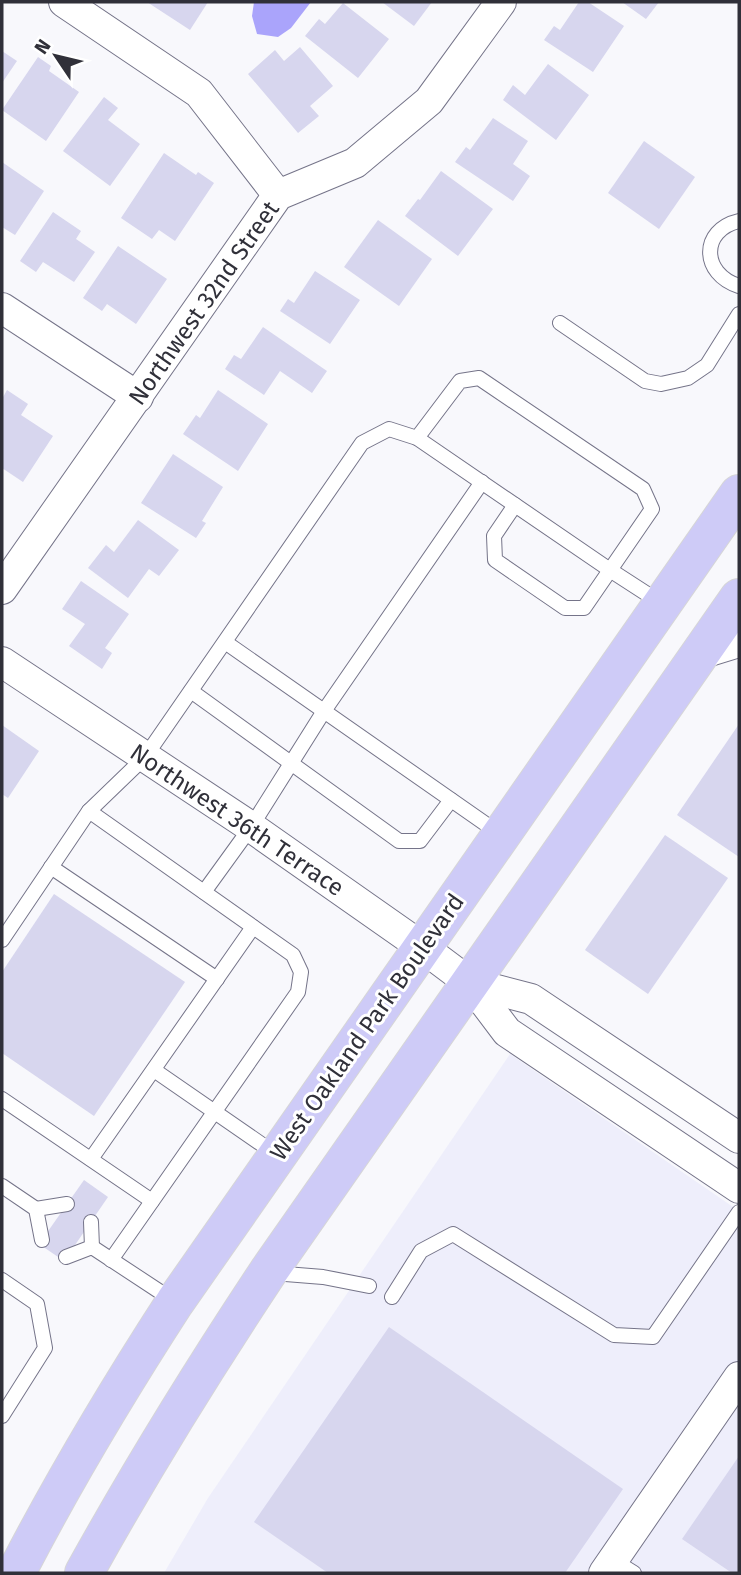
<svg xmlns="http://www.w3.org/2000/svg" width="741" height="1575" viewBox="0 0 741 1575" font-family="'Fira Sans',sans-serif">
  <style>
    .built { fill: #eeeefb }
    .water { fill: #aaa4fb }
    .building { fill: #d7d6ee }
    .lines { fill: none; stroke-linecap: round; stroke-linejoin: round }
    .lane-casing { stroke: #757489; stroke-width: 16 }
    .street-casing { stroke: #757489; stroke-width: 32 }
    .primary-casing { stroke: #d6d6d7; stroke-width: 40 }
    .lane { stroke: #fff; stroke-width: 14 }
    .street { stroke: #fff; stroke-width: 30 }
    .primary { stroke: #cecbf7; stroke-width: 38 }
    .labels { text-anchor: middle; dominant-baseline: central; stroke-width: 6; stroke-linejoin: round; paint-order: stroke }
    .street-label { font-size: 24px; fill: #303039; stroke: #fff }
  </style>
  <rect width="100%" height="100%" fill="#f8f8fc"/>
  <polygon class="built" points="510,1054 739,1211 739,1573 164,1573 208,1498"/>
  <polygon class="water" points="254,2 311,2 291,28 278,37 257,34 252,16"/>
  <g class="building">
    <polygon points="147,2 208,2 190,30"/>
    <polygon points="382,2 432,2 414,26"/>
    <polygon points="579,2 588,2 624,26 593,72 544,40 554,26 560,30"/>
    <polygon points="622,2 659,2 646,19"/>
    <polygon points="343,3 389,39 358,78 305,36 319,19 325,24"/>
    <polygon points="300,47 333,86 310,106 319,116 298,133 248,74 275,50 284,61"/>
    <polygon points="2,51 17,61 2,83"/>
    <polygon points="38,57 51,66 49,71 79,92 46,141 2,110"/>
    <polygon points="548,64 589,95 556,140 503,100 513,85 525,95"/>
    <polygon points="104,97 118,108 108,120 140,144 110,186 63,151"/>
    <polygon points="493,118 528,141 513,164 530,176 513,201 455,162 466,147 470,150"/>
    <polygon points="644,141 695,177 659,229 608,193"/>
    <polygon points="164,153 196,175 198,172 214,183 175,241 159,230 152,239 121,218"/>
    <polygon points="2,162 44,191 15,235 2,227"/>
    <polygon points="441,171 493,209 458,256 405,216 418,199 420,200"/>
    <polygon points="53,212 81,231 76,239 95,252 74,282 43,262 36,272 20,261"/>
    <polygon points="378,220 432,259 399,306 344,267"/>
    <polygon points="118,246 167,279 136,324 107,304 102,311 83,298"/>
    <polygon points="315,271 360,300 330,344 280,311 288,299 294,303"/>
    <polygon points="263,327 327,371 312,393 280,371 264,395 225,369 234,355 241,359"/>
    <polygon points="7,390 28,404 21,415 53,436 23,482 2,468 2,399"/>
    <polygon points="218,390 268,424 238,471 183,434 196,415 200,418"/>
    <polygon points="173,454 223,487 202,521 206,523 196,538 141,503"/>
    <polygon points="138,520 179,550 159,576 149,569 128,598 88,568 106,545 114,552"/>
    <polygon points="81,581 129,614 105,648 112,653 102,669 69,646 85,624 62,609"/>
    <polygon points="739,724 739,857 677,815"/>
    <polygon points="2,725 39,751 8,798 2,794"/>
    <polygon points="665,835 728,878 648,994 585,950"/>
    <polygon points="54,894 185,982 94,1116 2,1053 2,972"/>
    <polygon points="84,1180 108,1197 64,1261 39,1244"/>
    <polygon points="389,1327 623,1489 565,1573 328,1573 254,1522"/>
    <polygon points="739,1456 739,1573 732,1573 682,1539"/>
  </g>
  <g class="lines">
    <g class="lane-casing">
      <g id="lane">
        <path d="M739,221C700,230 701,274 739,286"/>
        <polyline points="560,323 645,381 661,384 688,378 707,365 739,314"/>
        <polyline points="417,438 460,381 479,378 643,489 652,509 584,608 565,608 495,560 494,536 515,505"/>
        <polyline points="225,642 500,834"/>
        <polyline points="191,691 399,841 420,841 451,800"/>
        <polyline points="89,811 293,955 301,972 298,992 111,1260"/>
        <polyline points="51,867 217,979"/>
        <polyline points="204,892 251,827 324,711 482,482"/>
        <polyline points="2,940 89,811 145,757 362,443 389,429 417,438 610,570 661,603"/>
        <polyline points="154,1070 277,1155"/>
        <polyline points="2,1099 152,1201"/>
        <polyline points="91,1159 253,927"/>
        <polyline points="2,1186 36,1209 42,1240"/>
        <polyline points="36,1209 67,1204"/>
        <polyline points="91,1222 92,1247"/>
        <polyline points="66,1257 92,1247 174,1301"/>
        <polyline points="273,1273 323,1277 369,1286"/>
        <polyline points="2,1280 37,1304 45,1348 2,1416"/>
        <polyline points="392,1297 421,1251 453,1234 614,1335 653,1337 739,1212"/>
        <polyline points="613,1560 634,1573"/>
      </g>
    </g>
    <g class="street-casing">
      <g id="street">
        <polyline points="64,2 199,93 278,195"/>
        <polyline points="2,308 138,397"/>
        <polyline points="2,589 278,195 355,163 429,101 501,2"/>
        <polyline points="700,654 739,642"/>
        <polyline points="2,662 251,827 422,947 470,983 507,1032 739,1188"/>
        <polyline points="470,983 531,999 739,1138"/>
        <polyline points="604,1573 739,1377"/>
      </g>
    </g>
    <g class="primary-casing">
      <g id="primary">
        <path d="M16,1573C64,1480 118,1390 175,1302L739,494"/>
        <path d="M84,1573C141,1470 203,1370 268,1272L739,598"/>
      </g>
    </g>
    <use href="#lane" class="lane"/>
    <use href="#street" class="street"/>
    <use href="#primary" class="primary"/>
  </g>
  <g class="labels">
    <g class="street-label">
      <text transform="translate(204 303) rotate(-55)">Northwest 32nd Street</text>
      <text transform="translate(237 820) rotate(34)">Northwest 36th Terrace</text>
      <text transform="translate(367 1027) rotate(-55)">West Oakland Park Boulevard</text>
    </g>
  </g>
  <rect width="741" height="1575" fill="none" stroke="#303039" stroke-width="7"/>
  <g transform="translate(56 56) rotate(305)" stroke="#ffffff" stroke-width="5" paint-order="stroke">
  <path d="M0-5L12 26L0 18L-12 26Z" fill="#303039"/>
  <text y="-10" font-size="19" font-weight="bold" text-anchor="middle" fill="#303039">N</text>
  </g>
</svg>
